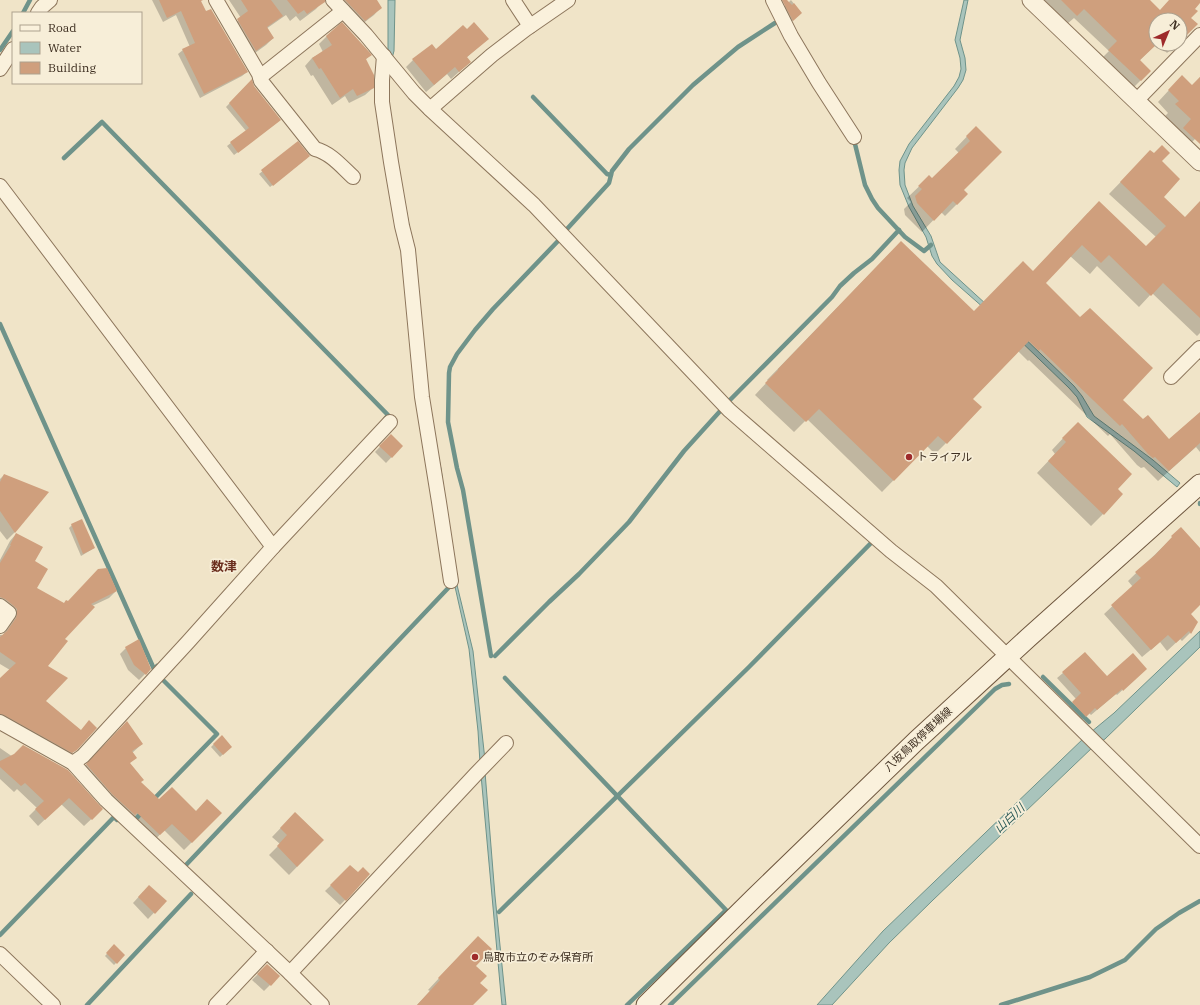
<svg xmlns="http://www.w3.org/2000/svg" width="1200" height="1005" viewBox="0 0 1200 1005" font-family="'IBM Plex Serif','Noto Sans JP',serif">
  <style>
    .water { fill: #a9c4bc; stroke: #6f938a }
    .shadow { fill: #0003 }
    .lines { fill: none; stroke-linecap: round; stroke-linejoin: round }
    .stream { stroke: #6f938a; stroke-width: 4.5 }
    .building { fill: #cf9f7d }
    .minor-casing { stroke: #8d765c; stroke-width: 16 }
    .tertiary-casing { stroke: #8d765c; stroke-width: 19 }
    .secondary-casing { stroke: #6f573f; stroke-width: 21 }
    .minor { stroke: #faf1dc; stroke-width: 14 }
    .tertiary { stroke: #faf1dc; stroke-width: 17 }
    .secondary { stroke: #faf1dc; stroke-width: 19 }
    .poi-dot { fill: #9e2a2b; stroke: #f7eed8; stroke-width: 1.5 }
    .labels { text-anchor: middle; dominant-baseline: central; stroke-width: 3.5; stroke-linejoin: round; paint-order: stroke }
    .poi-label { font-size: 11px; fill: #3d2e20; stroke: #f7eed8; text-anchor: start }
    .street-label { font-size: 11px; fill: #3d2e20; stroke: #f7eed8 }
    .water-label { font-size: 12px; font-style: italic; fill: #2f5d5a; stroke: #f7eed8 }
    .quarter-label { font-size: 13px; font-weight: bold; fill: #6b2e1e; stroke: #f7eed8 }
  </style>
  <rect width="100%" height="100%" fill="#f0e4c8"/>
  <g class="water">
    <polygon points="388,0 395,0 395,2 394,51 389,69 389,102 396,156 410,230 431,419 441,469 457,585 473,651 485,760 480,763 478,731 469,649 451,569 386,105 388,53"/>
    <polygon points="964,0 968,0 960,40 965,58 966,70 963,80 958,88 912,148 905,163 904,170 905,185 913,206 931,236 940,262 987,305 1014,328 1074,386 1082,396 1094,416 1153,460 1180,483 1177,487 1134,451 1091,420 1087,417 1077,397 1069,388 1009,330 952,280 937,264 932,256 926,237 909,207 900,185 899,170 900,161 909,144 954,86 959,77 961,69 960,58 955,40"/>
    <polygon points="1200,631 1200,647 1105,739 1094,746 933,900 889,943 832,1005 817,1005 883,931 1085,737 1114,713"/>
    <polygon points="485,772 495,896 506,1005 502,1005 501,995 481,775"/>
  </g>
  <g class="shadow">
    <polygon points="152,0 199,0 206,12 247,72 242,76 200,98 178,54 183,50 190,47 176,15 163,22"/>
    <polygon points="229,0 324,0 316,9 300,21 296,16 290,21 286,15 266,29 273,38 266,45 248,58 230,27 241,18"/>
    <polygon points="330,0 375,0 381,7 374,15 357,28"/>
    <polygon points="791,0 801,13 787,26 780,11"/>
    <polygon points="1042,0 1148,0 1160,11 1170,0 1200,0 1200,2 1193,9 1180,41 1180,20 1156,20 1156,44 1139,61 1150,71 1131,90 1100,60 1109,51 1074,18 1067,24"/>
    <polygon points="467,30 487,39 466,58 470,62 451,79 447,74 426,92 406,67 413,60 436,50"/>
    <polygon points="327,36 370,55 365,60 373,88 365,95 349,103 345,96 332,105 313,75 311,76 305,66 312,58 323,52 319,44"/>
    <polygon points="1158,44 1177,44 1167,53"/>
    <polygon points="1182,76 1192,86 1200,77 1200,134 1184,150 1173,140 1181,131 1165,116 1168,113 1158,102"/>
    <polygon points="251,81 253,87 276,123 234,155 227,146 246,131 226,107"/>
    <polygon points="976,127 963,190 967,194 945,216 941,212 922,232 905,215 904,209 911,202 907,198 929,177 932,180 959,153 955,149"/>
    <polygon points="298,143 307,158 270,187 259,174"/>
    <polygon points="1160,161 1162,197 1184,218 1200,209 1200,333 1197,336 1152,293 1139,307 1097,266 1090,274 1070,256 1044,283 1122,400 1143,420 1169,440 1200,413 1200,452 1196,447 1158,481 1144,467 1141,468 1137,465 1110,434 1108,436 1029,360 1028,361 1018,351 972,399 980,407 946,443 935,454 927,446 882,492 807,419 794,432 755,395 768,381 767,380 890,253 974,312 1033,272 1088,213 1146,248 1156,237 1109,194 1139,163"/>
    <polygon points="391,435 402,446 386,463 375,452"/>
    <polygon points="1066,435 1116,489 1103,514 1091,526 1037,473 1055,454 1052,450"/>
    <polygon points="4,475 15,532 7,540 0,531 0,479"/>
    <polygon points="72,525 94,548 91,550 81,556 69,528"/>
    <polygon points="1181,529 1200,549 1200,604 1190,614 1197,622 1190,633 1182,641 1180,639 1167,651 1160,642 1142,657 1104,614 1133,587 1128,581"/>
    <polygon points="16,534 34,562 35,588 64,604 116,591 109,598 92,606 64,639 47,666 45,701 77,749 69,756 0,723 0,680 10,670 0,664 0,635 3,635 10,625 11,621 0,607 0,560 10,541"/>
    <polygon points="126,648 150,669 139,680 128,670 120,654"/>
    <polygon points="1063,673 1107,678 1140,674 1117,695 1116,694 1091,715 1089,713 1080,721 1067,708 1076,699 1057,678"/>
    <polygon points="120,729 142,744 132,753 129,764 140,782 159,801 196,812 221,813 184,850 164,830 153,842 79,772"/>
    <polygon points="221,737 231,747 220,757 211,747"/>
    <polygon points="0,748 13,757 102,809 84,826 61,804 38,826 29,816 37,808 17,789 14,792 0,779"/>
    <polygon points="295,813 323,840 289,875 269,855 280,844 272,837"/>
    <polygon points="350,867 345,900 340,905 325,891"/>
    <polygon points="143,892 165,901 148,919 133,903"/>
    <polygon points="114,946 124,955 114,965 105,956"/>
    <polygon points="467,948 475,966 479,983 472,1005 417,1005 430,991 428,990"/>
    <polygon points="267,965 279,976 264,991 252,980"/>
  </g>
  <g class="lines">
    <g class="stream">
      <polyline points="23,13 30,0"/>
      <polyline points="0,50 13,31"/>
      <polyline points="533,97 607,174 611,175"/>
      <polyline points="851,139 855,144 865,185 872,199 878,208 905,237 924,251 931,245"/>
      <polyline points="64,158 102,122 388,415 385,419"/>
      <polyline points="567,229 609,183 612,171 629,149 693,85 738,47 775,23"/>
      <polyline points="0,324 154,669 157,666"/>
      <polyline points="730,400 832,297 840,286 854,273 872,259 899,230"/>
      <polyline points="1200,503 1200,504"/>
      <polyline points="491,656 463,490 457,468 448,422 449,373 450,367 457,354 475,330 493,309 558,241"/>
      <polyline points="495,656 549,602 579,574 629,522 684,451 722,409"/>
      <polyline points="1043,677 1089,722"/>
      <polyline points="505,678 726,910 627,1005"/>
      <polyline points="152,801 217,734 160,677"/>
      <polyline points="135,820 143,811"/>
      <polyline points="185,866 452,584"/>
      <polyline points="499,912 749,667 872,542"/>
      <polyline points="0,935 114,817 117,820"/>
      <polyline points="87,1005 191,894"/>
      <polyline points="670,1005 995,689 1002,685 1009,684"/>
      <polyline points="1001,1005 1090,977 1125,960 1156,929 1179,913 1200,901"/>
    </g>
  </g>
  <g class="building">
    <polygon points="159,0 203,0 201,1 206,11 211,9 248,72 204,94 182,49 195,43 181,11 167,18"/>
    <polygon points="241,0 271,0 283,16 267,27 274,38 256,51 237,19 248,11"/>
    <polygon points="287,0 325,0 325,2 307,14 304,10 298,14"/>
    <polygon points="345,0 377,0 382,8 365,21"/>
    <polygon points="782,0 787,0 792,5 794,3 802,13 793,21"/>
    <polygon points="1061,0 1150,0 1160,10 1169,0 1200,0 1200,3 1195,9 1198,11 1191,18 1198,24 1180,42 1180,20 1156,20 1156,45 1140,60 1151,71 1141,81 1108,50 1117,41 1084,9 1077,16"/>
    <polygon points="342,22 372,55 366,59 374,75 374,88 357,96 353,89 340,98 321,68 319,69 312,58 332,45 326,36"/>
    <polygon points="474,22 489,39 467,57 471,62 459,72 455,67 434,85 412,59 432,44 436,49 463,25 467,29"/>
    <polygon points="1182,75 1192,85 1200,77 1200,144 1183,128 1191,119 1175,104 1179,101 1168,90"/>
    <polygon points="252,79 254,86 281,120 238,153 230,142 249,128 229,103"/>
    <polygon points="976,126 1002,152 964,190 968,194 957,205 953,201 934,221 917,203 915,196 922,189 918,186 929,175 932,178 970,141 966,136"/>
    <polygon points="298,141 310,156 273,186 261,170"/>
    <polygon points="1162,145 1170,153 1162,161 1180,179 1164,197 1185,217 1200,201 1200,318 1163,283 1151,296 1109,255 1101,263 1082,245 1046,283 1080,317 1090,308 1153,368 1123,400 1143,419 1148,415 1169,439 1200,412 1200,443 1169,471 1155,457 1153,458 1148,454 1122,424 1120,426 1040,349 1039,351 1029,341 973,399 982,407 947,444 938,436 894,481 819,409 806,422 765,383 778,370 778,369 901,241 974,311 1023,261 1033,271 1099,201 1146,246 1166,226 1120,182 1150,150 1154,153"/>
    <polygon points="1078,422 1132,474 1118,489 1123,494 1104,515 1048,461 1066,442 1062,438"/>
    <polygon points="391,434 403,446 392,458 379,446"/>
    <polygon points="4,474 49,492 15,533 0,511 0,482"/>
    <polygon points="82,519 95,548 83,554 71,524"/>
    <polygon points="1181,527 1200,548 1200,605 1191,614 1198,622 1191,634 1189,631 1176,643 1168,635 1151,650 1111,605 1141,578 1135,572 1155,555 1172,537 1171,536"/>
    <polygon points="16,533 43,547 35,561 48,569 37,588 64,603 66,600 68,601 98,569 107,568 117,591 91,604 95,607 65,639 68,641 48,666 68,678 46,701 81,730 89,720 97,728 77,750 72,753 4,715 0,714 0,678 16,663 0,652 0,637 7,631 16,618 17,613 17,609 14,606 5,599 0,597 0,563 11,545 10,545"/>
    <polygon points="139,639 151,669 146,675 134,665 125,647"/>
    <polygon points="1085,652 1107,676 1133,653 1147,669 1123,691 1122,689 1097,710 1095,708 1086,717 1072,702 1081,693 1062,672"/>
    <polygon points="127,721 143,744 132,751 137,758 130,763 144,780 141,782 159,799 172,787 196,811 207,799 222,813 192,843 172,824 160,835 137,813 135,815 112,794 86,764"/>
    <polygon points="222,735 232,747 223,755 213,744"/>
    <polygon points="23,745 68,770 103,809 92,820 69,798 45,820 35,809 44,801 25,783 21,786 0,767 0,761 14,754"/>
    <polygon points="295,812 324,840 297,867 277,846 287,835 280,828"/>
    <polygon points="350,865 358,872 363,867 370,874 346,901 330,885"/>
    <polygon points="149,885 167,901 155,914 138,897"/>
    <polygon points="478,936 492,949 476,966 487,976 480,983 488,990 473,1005 417,1005 440,980 438,978"/>
    <polygon points="114,944 125,955 117,964 106,953"/>
    <polygon points="267,964 280,976 271,986 257,974"/>
  </g>
  <g class="lines">
    <g class="minor-casing">
      <g id="minor">
        <path d="M216,0L259,74L261,81L315,149C331,153 342,167 353,177"/>
        <polyline points="333,0 366,35 414,93 430,109 534,205 729,410 891,551 936,586 1200,846"/>
        <polyline points="513,0 530,26"/>
        <polyline points="773,0 791,36 819,83 854,137"/>
        <polyline points="38,13 42,7 50,0"/>
        <polyline points="384,56 382,80 382,102 391,162 402,226 408,250 422,397 439,502 451,581"/>
        <polyline points="0,69 13,49"/>
        <polyline points="260,77 343,11"/>
        <polyline points="1136,101 1200,35"/>
        <polyline points="430,109 492,55 526,29 568,0"/>
        <polyline points="0,186 273,547"/>
        <polyline points="1171,377 1200,348"/>
        <polyline points="0,606 9,613 0,626"/>
        <polyline points="0,722 73,763 106,800 290,973 322,1005"/>
        <polyline points="73,763 83,756 188,642 273,547 390,422"/>
        <polyline points="0,954 53,1005"/>
        <polyline points="290,973 476,774 506,743"/>
        <polyline points="216,1005 267,951"/>
      </g>
    </g>
    <g class="tertiary-casing">
      <polyline id="tertiary" points="1031,0 1200,162"/>
    </g>
    <g class="secondary-casing">
      <polyline id="secondary" points="646,1005 755,897 916,741 1028,638 1200,484"/>
    </g>
    <use href="#minor" class="minor"/>
    <use href="#tertiary" class="tertiary"/>
    <use href="#secondary" class="secondary"/>
  </g>
  <g class="poi-dot">
    <circle cx="909" cy="457" r="4"/>
    <circle cx="475" cy="957" r="4"/>
  </g>
  <g class="labels">
    <g class="poi-label">
      <text x="917" y="457">トライアル</text>
      <text x="483" y="957">鳥取市立のぞみ保育所</text>
    </g>
    <g class="street-label">
      <text transform="translate(918 739) rotate(-43)">八坂鳥取停車場線</text>
    </g>
    <g class="water-label">
      <text transform="translate(1009 818) rotate(-43)">山白川</text>
    </g>
    <g class="quarter-label">
      <text x="224" y="566">数津</text>
    </g>
  </g>
  <rect x="12" y="12" width="130" height="72" fill="#f7eed8" stroke="#ada18e"/>
  <rect x="20" y="25" width="20" height="6" fill="#faf1dc" stroke="#ada18e"/>
  <text x="48" y="32" font-size="12" fill="#3d2e20">Road</text>
  <rect x="20" y="42" width="20" height="12" fill="#a9c4bc" stroke="#ada18e"/>
  <text x="48" y="52" font-size="12" fill="#3d2e20">Water</text>
  <rect x="20" y="62" width="20" height="12" fill="#cf9f7d" stroke="#ada18e"/>
  <text x="48" y="72" font-size="12" fill="#3d2e20">Building</text>
  <g transform="translate(1168 32) rotate(44)"><circle r="19" fill="#f7eed8" stroke="#ada18e"/>
  <path d="M0-3L7 15L0 10L-7 15Z" fill="#9e2a2b"/>
  <text y="-6" font-size="11" font-weight="bold" text-anchor="middle" fill="#3d2e20">N</text>
  </g>
</svg>
